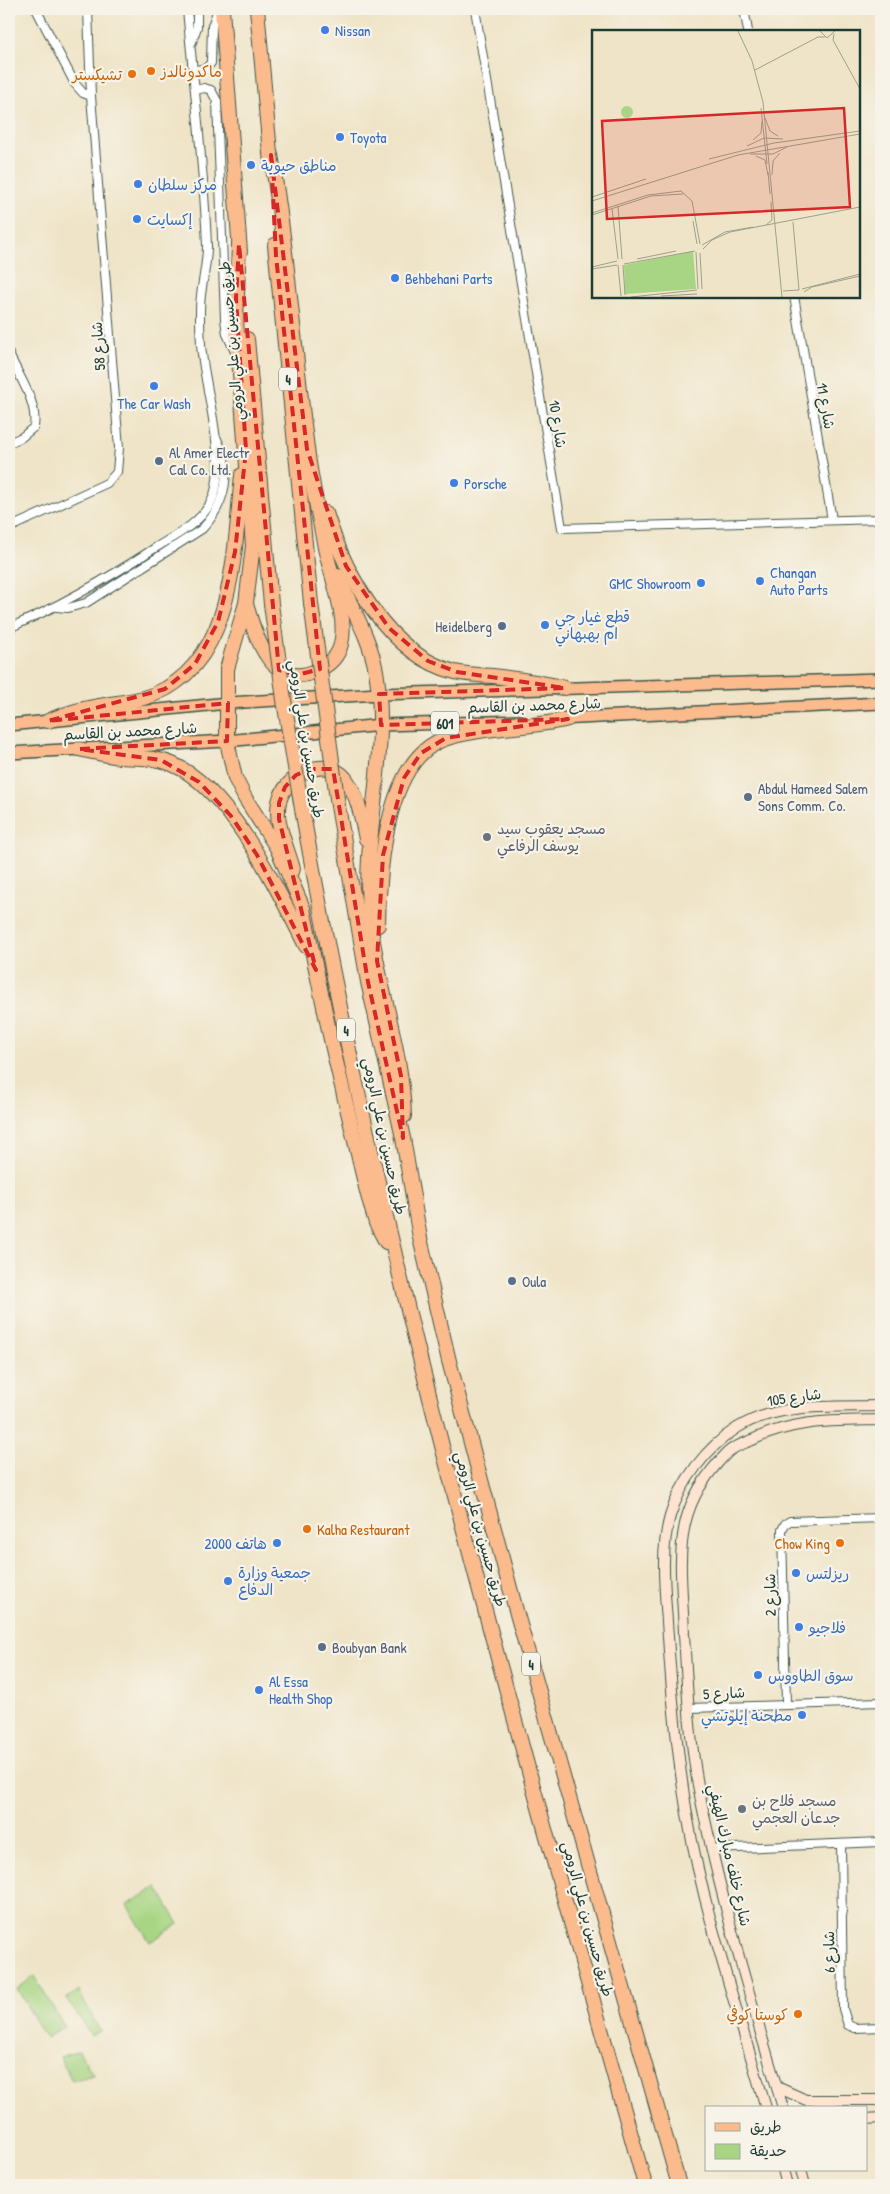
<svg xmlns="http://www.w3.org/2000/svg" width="890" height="2194" viewBox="0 0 890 2194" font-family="'Patrick Hand','Playpen Sans Arabic',sans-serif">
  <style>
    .green { fill: #a8d583; stroke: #64895c }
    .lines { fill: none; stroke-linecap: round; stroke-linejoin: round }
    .street-casing { stroke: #3e564a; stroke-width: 10 }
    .secondary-casing { stroke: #3e564a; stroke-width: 12 }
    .primary-casing { stroke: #3e564a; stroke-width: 14 }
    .highway-casing { stroke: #3e564a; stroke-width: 16 }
    .street { stroke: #fff; stroke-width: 8 }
    .secondary { stroke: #fde4d1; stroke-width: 10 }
    .primary { stroke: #fbbb8d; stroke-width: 11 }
    .highway { stroke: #fbbb8d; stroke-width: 14 }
    .highway-bridge-casing { stroke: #3e564a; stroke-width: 16; stroke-linecap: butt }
    .highway-bridge { stroke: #fbbb8d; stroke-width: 14 }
    .marked { fill: none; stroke: #d62828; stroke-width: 4; stroke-dasharray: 10 6; stroke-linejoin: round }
    .shop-dot { fill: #3f7fe0; stroke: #f7f3e8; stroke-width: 2 }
    .food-dot { fill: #e8710a; stroke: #f7f3e8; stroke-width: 2 }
    .service-dot { fill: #5c6f8a; stroke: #f7f3e8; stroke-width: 2 }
    .worship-dot { fill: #6b7280; stroke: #f7f3e8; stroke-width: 2 }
    .labels { text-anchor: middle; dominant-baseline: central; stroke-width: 4.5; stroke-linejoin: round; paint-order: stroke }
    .shield { fill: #f7f3e8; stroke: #60746a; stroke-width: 1 }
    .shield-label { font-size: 14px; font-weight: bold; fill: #1f3d34 }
    .shop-label { font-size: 15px; fill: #366cbe; stroke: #f7f3e8; text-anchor: start }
    .food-label { font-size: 15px; fill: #c56008; stroke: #f7f3e8; text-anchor: end }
    .street-label { font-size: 15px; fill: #1f3d34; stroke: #f7f3e8 }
    .service-label { font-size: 15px; fill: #4e5e75; stroke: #f7f3e8; text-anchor: start }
    .worship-label { font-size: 15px; fill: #5b616d; stroke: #f7f3e8; text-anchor: start }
    .inset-road { fill: none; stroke: #9ca18c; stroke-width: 1 }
    .view { fill: #d62828; fill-opacity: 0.15; stroke: #d62828; stroke-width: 2.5 }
    .inset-edge { fill: none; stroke: #1f3d34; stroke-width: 2.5 }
  </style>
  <rect width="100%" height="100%" fill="#f7f3e8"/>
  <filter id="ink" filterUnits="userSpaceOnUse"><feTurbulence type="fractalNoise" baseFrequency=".02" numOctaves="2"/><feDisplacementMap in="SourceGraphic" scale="10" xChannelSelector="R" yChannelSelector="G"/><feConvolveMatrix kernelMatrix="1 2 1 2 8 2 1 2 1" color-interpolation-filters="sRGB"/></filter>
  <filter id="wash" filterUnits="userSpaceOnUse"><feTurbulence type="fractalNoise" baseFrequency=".0096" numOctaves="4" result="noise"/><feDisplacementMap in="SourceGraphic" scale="20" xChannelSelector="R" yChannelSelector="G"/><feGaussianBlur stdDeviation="1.12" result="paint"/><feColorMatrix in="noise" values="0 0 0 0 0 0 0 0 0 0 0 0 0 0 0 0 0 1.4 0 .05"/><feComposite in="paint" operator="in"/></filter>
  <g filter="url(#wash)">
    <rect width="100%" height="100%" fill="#efe4c7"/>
    <g class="green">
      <polygon points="157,1887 179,1924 150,1942 127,1905"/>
      <polygon points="34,1976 64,2026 46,2038 17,1989"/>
      <polygon points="79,1991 100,2031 91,2036 66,1998"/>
      <polygon points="79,2051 93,2075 72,2081 60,2057"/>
    </g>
  </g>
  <g filter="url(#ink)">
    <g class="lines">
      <g class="street-casing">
        <g id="street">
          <polyline points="36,9 75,84 83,93 91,96"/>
          <polyline points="475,9 562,528 881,519"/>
          <polyline points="744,9 748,31"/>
          <polyline points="192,42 197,27 197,9"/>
          <polyline points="195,70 205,69 211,63 212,26 218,9"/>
          <polyline points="196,90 204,88 211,90 217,101 225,319 227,334 235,352"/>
          <polyline points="9,138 9,146"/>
          <polyline points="794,296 832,520"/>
          <path d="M9,354C19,377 38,402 34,427L22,437L9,443"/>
          <polyline points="9,528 107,483 117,472 119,448 91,96 88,9"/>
          <path d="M57,607L68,608L86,603L202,529C226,504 233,470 217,439"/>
          <path d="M9,628C60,606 107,579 155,548C174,536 198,525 210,504C231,468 203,384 201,344C200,328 199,311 201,295C203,278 207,263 207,246C204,166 194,88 187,9"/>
          <polyline points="786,1704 782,1530 785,1524 790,1521 881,1518"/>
          <polyline points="689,1708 881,1702"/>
          <polyline points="841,1844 843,2009 848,2025 855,2028 881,2027"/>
          <polyline points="713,1849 881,1842"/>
        </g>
      </g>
      <g class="secondary-casing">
        <g id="secondary">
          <polyline points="777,2087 806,2100 881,2100"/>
          <path d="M766,2108C738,2011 704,1914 687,1814C677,1755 672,1697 668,1637C666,1598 659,1555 670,1516C681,1481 706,1448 737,1428C778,1402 835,1407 881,1406"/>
          <path d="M783,2108C751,2001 719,1894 698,1785C689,1735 687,1684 684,1634C683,1597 677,1560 685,1524C691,1497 708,1472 727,1453C733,1447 742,1444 750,1441C795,1419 832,1421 881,1420"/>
          <polyline points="866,2119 881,2118"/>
          <polyline points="783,2170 787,2185"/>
          <polyline points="801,2170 805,2185"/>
        </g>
      </g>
      <g class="primary-casing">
        <g id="primary">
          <polyline points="559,719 881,703"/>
          <polyline points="9,725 228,703 379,694 881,679"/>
          <polyline points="9,753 227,741 381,725 521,721"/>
        </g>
      </g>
      <g class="highway-casing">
        <g id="highway">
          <polyline points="222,9 240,252"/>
          <polyline points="257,9 271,164"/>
          <polyline points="239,244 236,320 253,546 246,603 227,669 227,741 235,778 245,798 277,848 303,908 333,1049 367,1192 376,1223 386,1242"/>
          <polyline points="275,245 311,603"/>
          <polyline points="247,339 271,604"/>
          <path d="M326,513C345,574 388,655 455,672C468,675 480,675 493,676C517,679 541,682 565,688"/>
          <path d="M338,576C351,608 370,637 376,671C390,751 363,830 369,910C375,979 402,1045 404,1116"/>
          <path d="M246,604C255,635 271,691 316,671C328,666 338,657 341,644C348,617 331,576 325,548C319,515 311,482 307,448C294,350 288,252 271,155"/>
          <path d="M48,721C64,714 81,709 99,706C118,702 137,702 155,694C236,660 234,548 242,475"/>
          <path d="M79,749C92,752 106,755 120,757C138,758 155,757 172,764C230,788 279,892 306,946"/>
          <polyline points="338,806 368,982 403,1138 420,1238 449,1361 517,1614 679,2185"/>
          <path d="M302,809C384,1275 517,1730 645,2185"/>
          <path d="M293,869C288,849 274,822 279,802C285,776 324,754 345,778C358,795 362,819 366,839"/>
          <path d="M378,925C379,871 385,757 447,738C486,726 528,729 568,719"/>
        </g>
      </g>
      <use href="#street" class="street"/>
      <use href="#secondary" class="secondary"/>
      <use href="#primary" class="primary"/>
      <use href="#highway" class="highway"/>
      <g class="highway-bridge-casing">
        <g id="highway-bridge">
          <polyline points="311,603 338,806"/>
          <polyline points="271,604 285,707 302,809"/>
        </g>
      </g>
      <use href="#highway-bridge" class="highway-bridge"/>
    </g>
  </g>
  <path class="marked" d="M271,155L307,449L346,566L389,628L428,661L457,672L565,688L379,694L381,725L568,719L446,738L421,753L404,778L383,855L377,961L401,1076L403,1138L368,982L333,769H311L296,775L285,787L279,803V819L316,970L257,855L231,816L199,782L161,760L79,749L227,741L228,703L48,721L165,689L195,664L218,622L235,552L246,450L236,299L239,244L279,670L297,675L320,669L276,256Z"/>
  <g class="shop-dot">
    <circle cx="325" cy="30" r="5"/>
    <circle cx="340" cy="137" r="5"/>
    <circle cx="251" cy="165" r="5"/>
    <circle cx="138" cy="184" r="5"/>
    <circle cx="137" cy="219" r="5"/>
    <circle cx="395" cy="278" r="5"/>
    <circle cx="154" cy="386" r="5"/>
    <circle cx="454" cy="483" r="5"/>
    <circle cx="760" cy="581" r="5"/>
    <circle cx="701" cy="583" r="5"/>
    <circle cx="545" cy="625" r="5"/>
    <circle cx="277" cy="1543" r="5"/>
    <circle cx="796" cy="1573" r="5"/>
    <circle cx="228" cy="1581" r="5"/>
    <circle cx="799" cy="1627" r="5"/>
    <circle cx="758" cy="1675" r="5"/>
    <circle cx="259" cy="1690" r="5"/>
    <circle cx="802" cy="1715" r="5"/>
  </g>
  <g class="food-dot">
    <circle cx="151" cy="71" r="5"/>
    <circle cx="132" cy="74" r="5"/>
    <circle cx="307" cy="1529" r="5"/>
    <circle cx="840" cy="1543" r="5"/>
    <circle cx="798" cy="2014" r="5"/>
  </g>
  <g class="service-dot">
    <circle cx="159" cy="461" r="5"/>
    <circle cx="502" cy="626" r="5"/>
    <circle cx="748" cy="797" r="5"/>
    <circle cx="512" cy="1281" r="5"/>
    <circle cx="322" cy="1647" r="5"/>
  </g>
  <g class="worship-dot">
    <circle cx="487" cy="837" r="5"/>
    <circle cx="742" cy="1809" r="5"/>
  </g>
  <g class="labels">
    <g class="shield">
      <rect x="279" y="367.5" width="18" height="23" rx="4"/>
      <rect x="431" y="711.5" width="28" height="23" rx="4"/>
      <rect x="337" y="1018.5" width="18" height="23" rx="4"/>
      <rect x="522" y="1652.5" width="18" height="23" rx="4"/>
    </g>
    <g class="shield-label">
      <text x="288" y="379">4</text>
      <text x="445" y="723">601</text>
      <text x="346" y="1030">4</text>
      <text x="531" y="1664">4</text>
    </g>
    <g class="shop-label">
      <text x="335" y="30">Nissan</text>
      <text x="350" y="137">Toyota</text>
      <text x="261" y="165">مناطق حيوية</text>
      <text x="148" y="184">مركز سلطان</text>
      <text x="147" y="219">إكسايت</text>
      <text x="405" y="278">Behbehani Parts</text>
      <text x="154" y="403" text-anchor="middle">The Car Wash</text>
      <text x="464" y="483">Porsche</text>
      <text x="770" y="572">Changan<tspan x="770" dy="17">Auto Parts</tspan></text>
      <text x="691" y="583" text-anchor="end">GMC Showroom</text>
      <text x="555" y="616">قطع غيار جي<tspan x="555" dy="17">ام بهبهاني</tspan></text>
      <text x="267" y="1543" text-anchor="end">هاتف 2000</text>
      <text x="238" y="1572">جمعية وزارة<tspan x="238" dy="17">الدفاع</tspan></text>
      <text x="806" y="1573">ريزلتس</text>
      <text x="809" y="1627">فلاجيو</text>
      <text x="768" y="1675">سوق الطاووس</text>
      <text x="269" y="1681">Al Essa<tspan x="269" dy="17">Health Shop</tspan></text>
      <text x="792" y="1715" text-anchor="end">مطحنة إيلوتشي</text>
    </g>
    <g class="food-label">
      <text x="161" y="71" text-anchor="start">ماكدونالدز</text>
      <text x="122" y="74">تشيكستر</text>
      <text x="317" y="1529" text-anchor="start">Kalha Restaurant</text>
      <text x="830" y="1543">Chow King</text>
      <text x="788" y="2014">كوستا كوفي</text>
    </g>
    <g class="street-label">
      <text transform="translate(231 341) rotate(-95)">طريق حسين بن علي الرومي</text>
      <text transform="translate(98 346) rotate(-94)">شارع 58</text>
      <text transform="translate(826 406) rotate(80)">شارع 11</text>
      <text transform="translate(558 424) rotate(81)">شارع 10</text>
      <text transform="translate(534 705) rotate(-2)">شارع محمد بن القاسم</text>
      <text transform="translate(130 731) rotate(-3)">شارع محمد بن القاسم</text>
      <text transform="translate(307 739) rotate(81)">طريق حسين بن علي الرومي</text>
      <text transform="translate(385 1136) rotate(78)">طريق حسين بن علي الرومي</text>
      <text transform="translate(794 1397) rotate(-8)">شارع 105</text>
      <text transform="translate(481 1529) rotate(75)">طريق حسين بن علي الرومي</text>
      <text transform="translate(770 1595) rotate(-91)">شارع 2</text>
      <text transform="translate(724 1693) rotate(-3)">شارع 5</text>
      <text transform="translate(730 1855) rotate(77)">شارع خلف مبارك الهيفي</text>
      <text transform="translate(588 1919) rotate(75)">طريق حسين بن علي الرومي</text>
      <text transform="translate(829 1952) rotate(-91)">شارع 6</text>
    </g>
    <g class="service-label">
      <text x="169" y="452">Al Amer Electr<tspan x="169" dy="17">Cal Co. Ltd.</tspan></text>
      <text x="492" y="626" text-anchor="end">Heidelberg</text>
      <text x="758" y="788">Abdul Hameed Salem<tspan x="758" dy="17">Sons Comm. Co.</tspan></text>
      <text x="522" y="1281">Oula</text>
      <text x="332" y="1647">Boubyan Bank</text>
    </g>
    <g class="worship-label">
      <text x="497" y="828">مسجد يعقوب سيد<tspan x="497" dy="17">يوسف الرفاعي</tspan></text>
      <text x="752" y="1800">مسجد فلاح بن<tspan x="752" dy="17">جدعان العجمي</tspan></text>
    </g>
  </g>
  <g transform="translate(592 30)">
    <rect width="268" height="268" fill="#efe4c7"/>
    <path d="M29 82a6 6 0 1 1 12 0a6 6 0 1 1-12 0ZM101,221L104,259L33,264L32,235Z" fill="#a8d583"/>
    <path class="inset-road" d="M146,1L160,31L171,72L190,267M228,1L235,8L243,1M242,4L241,10L268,59M163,40L226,7H233M169,78L175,134M173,88L178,101L186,106M161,110L169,103L170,91M155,116L172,108L191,109M158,124H181L195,117M164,126L173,130L176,145M117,129L182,113L268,101M176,142L178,164M180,145L181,131L188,123M0,167L54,149M0,171L146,125L268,104M26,176L30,229M20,179L26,229M0,183L56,165L89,161L100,171L108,214M0,185L59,166L91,164M101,191L105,214M201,192L207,260M174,195L180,190L179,172M110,215L133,202L161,197M111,219L120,210L138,202L268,177M104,222L106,259M108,223L110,259M45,229L84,221M32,234L103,221M26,235L29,266M31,235L33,265M0,237L25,231M0,239L25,235M210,259L268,244M191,261L207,260M212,262L220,257L268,246M69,266L105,264M39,267L105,260"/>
    <path class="view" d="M252,78L258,177L15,189L10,91Z"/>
    <rect width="268" height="268" class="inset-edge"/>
  </g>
  <rect width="890" height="2194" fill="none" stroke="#f7f3e8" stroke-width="30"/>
  <rect x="705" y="2106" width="162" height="65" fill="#f7f3e8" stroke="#a1aaa0"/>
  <rect x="715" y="2123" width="25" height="8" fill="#fbbb8d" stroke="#a1aaa0"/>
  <text x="750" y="2132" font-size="15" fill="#1f3d34">طريق</text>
  <rect x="715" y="2144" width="25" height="15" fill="#a8d583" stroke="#a1aaa0"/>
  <text x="750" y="2156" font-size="15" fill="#1f3d34">حديقة</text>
</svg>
